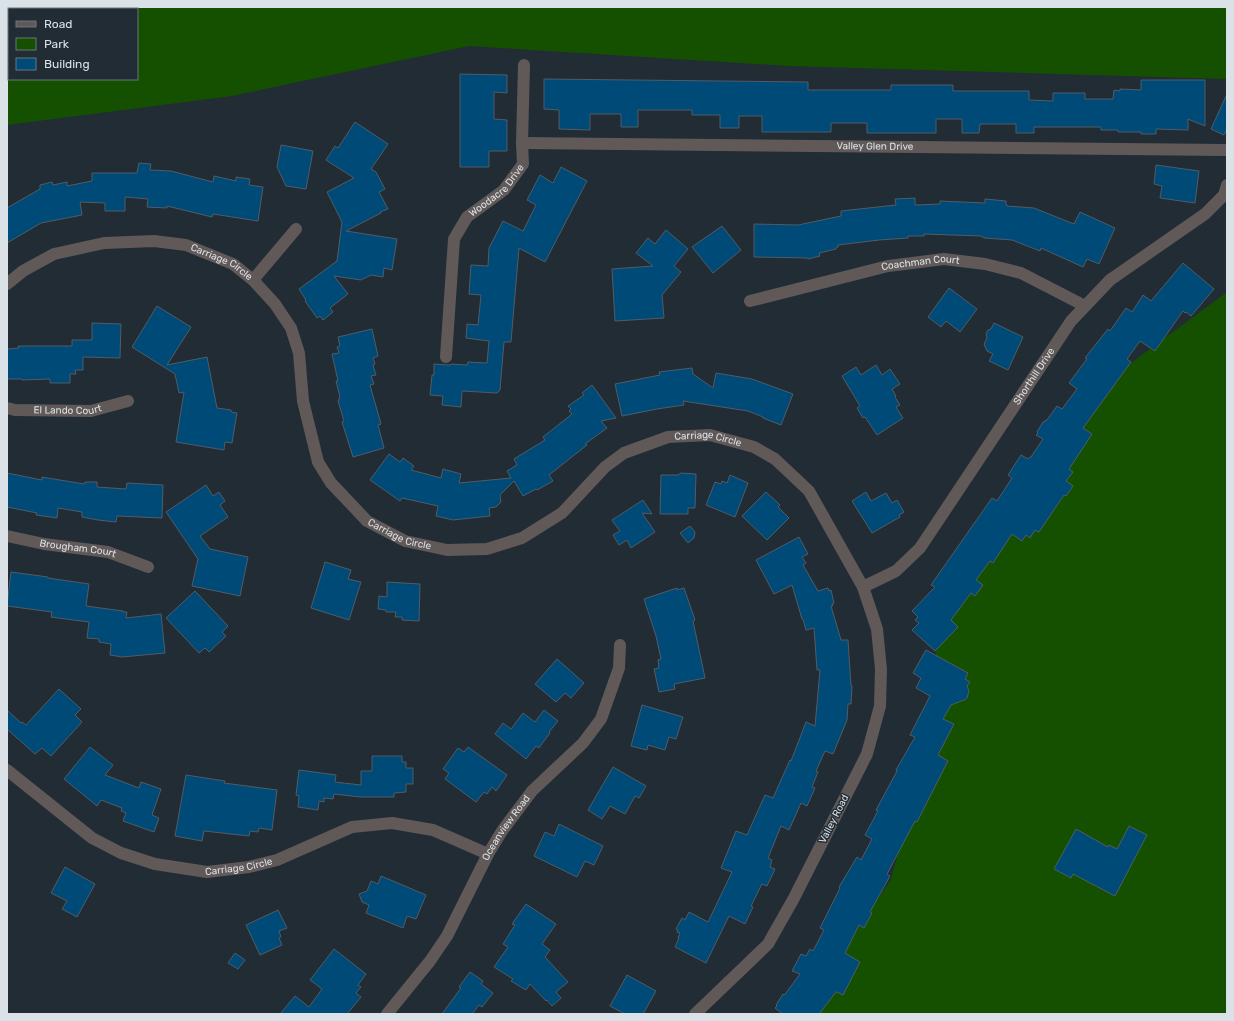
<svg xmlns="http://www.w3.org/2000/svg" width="1234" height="1021" viewBox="0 0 1234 1021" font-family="Rubik,sans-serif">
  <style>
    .green { fill: #145000; fill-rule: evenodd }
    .building { fill: #004a78; stroke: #505c66 }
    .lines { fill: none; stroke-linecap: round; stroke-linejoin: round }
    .minor { stroke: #615958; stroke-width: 12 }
    .labels { text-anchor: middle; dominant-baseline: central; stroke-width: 3; stroke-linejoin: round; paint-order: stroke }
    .street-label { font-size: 10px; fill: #dae1e7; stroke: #212c35 }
  </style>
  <rect width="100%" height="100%" fill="#212c35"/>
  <g class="green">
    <path d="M7,7H1227V79L789,66L469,46L232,96L7,125ZM9,9H137V79H9Z"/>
    <polygon points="1227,292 1227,1014 801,1014 891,879 931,730 937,632 1108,380"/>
  </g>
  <g class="building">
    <polygon points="460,74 507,75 507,93 494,92 494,119 507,120 507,151 489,151 489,167 460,167"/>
    <polygon points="544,79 808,82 808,90 891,90 891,85 953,85 953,91 1029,91 1029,100 1053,101 1053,93 1085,93 1085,99 1113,99 1114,90 1120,91 1120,89 1141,90 1141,80 1205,80 1205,126 1188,119 1188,130 1156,129 1156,134 1141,134 1141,132 1118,132 1118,130 1101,130 1101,127 1034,127 1034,133 1016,133 1016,124 980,124 979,133 962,133 962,119 936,119 936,133 867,133 867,123 831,123 831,132 762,132 762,116 739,116 739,128 720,128 720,115 692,115 692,110 638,110 638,127 621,127 621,114 590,114 590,130 559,129 559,110 544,109"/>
    <polygon points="1227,94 1227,129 1224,135 1211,129"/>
    <polygon points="355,122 388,144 371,169 376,172 385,189 379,192 388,209 380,212 381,213 346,231 397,239 392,270 384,268 383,277 371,275 361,280 334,276 348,294 330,308 333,312 323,320 320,316 317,318 305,301 306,300 299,289 337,261 342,222 327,192 354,178 326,160 335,146 338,148"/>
    <polygon points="281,145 313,151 306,189 286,186 277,167"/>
    <polygon points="139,163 151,164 150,170 171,171 213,182 214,176 236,181 236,177 250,179 249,185 263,187 258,221 213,214 212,217 167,206 167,208 147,207 148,199 125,197 125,211 105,211 105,203 80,202 82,215 41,223 7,243 7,208 40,189 40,185 52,182 53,185 67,182 67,186 92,181 92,173 137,173"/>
    <polygon points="1156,165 1199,171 1195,203 1160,198 1162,186 1154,184"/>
    <polygon points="561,167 587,181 545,262 519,248 511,342 504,342 500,390 497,393 462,391 461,407 442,405 443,396 430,395 432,375 434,375 434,364 450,365 451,364 467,365 468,362 487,363 489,341 466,338 467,324 478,325 481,295 469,294 471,265 488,266 489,248 503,221 523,231 536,205 527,200 540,175 553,183"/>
    <polygon points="915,198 915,205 940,204 940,201 985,203 985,199 1006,201 1006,205 1007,205 1007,206 1034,208 1074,224 1080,212 1115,228 1099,264 1087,259 1083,267 1041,248 1040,251 1012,240 984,238 981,236 924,234 924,236 908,236 908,238 879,240 838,245 838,247 836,248 836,249 819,253 820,256 808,259 807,258 754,257 754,224 798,225 841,216 841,211 896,205 895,199"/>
    <polygon points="722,226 741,250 713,273 692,247"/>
    <polygon points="666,230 688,249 674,266 681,272 662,295 664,318 615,321 612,269 653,266 636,253 648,238 655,244"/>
    <polygon points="1183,263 1214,289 1191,316 1186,312 1185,313 1183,311 1155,351 1140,341 1127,359 1131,362 1083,428 1092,434 1069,469 1073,472 1066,481 1073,486 1066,496 1064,495 1039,532 1035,530 1030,538 1026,535 1022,541 1012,534 993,563 990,561 976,580 983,585 975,596 971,593 951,620 958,627 935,651 912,630 919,623 915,620 918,617 912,611 935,587 931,585 992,498 997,501 1012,478 1008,475 1021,455 1028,459 1030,457 1031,457 1043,439 1036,435 1038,433 1037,432 1043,422 1044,422 1046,420 1047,420 1057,406 1062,409 1077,389 1069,383 1087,359 1085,358 1108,329 1110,331 1126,308 1132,312 1143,295 1151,301"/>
    <polygon points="949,288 977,309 960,332 946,321 941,327 928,317"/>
    <polygon points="157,306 191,327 167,365 207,357 217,408 231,410 231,412 237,413 232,443 225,442 224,450 176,442 184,392 179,393 175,374 132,347"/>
    <polygon points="92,323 121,324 120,358 83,357 83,370 75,370 76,374 70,374 70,383 50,383 50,379 22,380 22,379 7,379 7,349 19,348 18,346 72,346 72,340 92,340"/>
    <polygon points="994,323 1023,337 1008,370 989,361 993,354 987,351 984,344 987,338 986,334 988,330 991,329"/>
    <polygon points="372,329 378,356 373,358 375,364 373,365 376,375 371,376 374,384 370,385 381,424 378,425 384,448 353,457 342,422 344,421 338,401 339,401 339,398 340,397 336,381 338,381 332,354 339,353 337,347 340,346 338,337"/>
    <polygon points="876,365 882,375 890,369 900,384 892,389 896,396 895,397 900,405 896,407 903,418 877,435 865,417 863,418 857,408 860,406 842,376 856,367 861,375"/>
    <polygon points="692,368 693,374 713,388 716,373 752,379 793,394 781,425 763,418 763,417 748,411 683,401 684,405 657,409 622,416 615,384 660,375 659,372"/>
    <polygon points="592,385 616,418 601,421 607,428 585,444 587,445 549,475 553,481 537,490 536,489 523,496 514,481 500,495 501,502 496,507 489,508 490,516 453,520 436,516 438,506 402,498 400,501 370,480 389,454 400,462 403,458 414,466 411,470 441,478 443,469 461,474 459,483 511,478 507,471 517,465 514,459 545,440 543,437 572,414 569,411 571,409 568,406 584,395 582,393"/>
    <polygon points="7,473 42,480 42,477 84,484 85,482 97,482 97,487 126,489 127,483 163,485 162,518 117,516 116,522 98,520 82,517 82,512 58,508 57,518 36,515 37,513 7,507"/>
    <polygon points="681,473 696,474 695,508 688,508 688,514 660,514 661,475 678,475"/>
    <polygon points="730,475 748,483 735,517 706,505 715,482 721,484 722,481 727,483"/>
    <polygon points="206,485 213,496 219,492 225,501 220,505 228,517 200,536 210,549 248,557 240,596 192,586 198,559 166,512"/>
    <polygon points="766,492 780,505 778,507 789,518 767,540 742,516"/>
    <polygon points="866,492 871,501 886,493 892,503 897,500 904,512 899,515 900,517 872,533 852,501"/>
    <polygon points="643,500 652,514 642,513 655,532 631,548 627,540 619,545 613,535 620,531 612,520"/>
    <polygon points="690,526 695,532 694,538 688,543 680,533"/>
    <polygon points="799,537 808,554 802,557 806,563 803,565 818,591 828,588 829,591 831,590 834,603 832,604 833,606 831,606 841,640 848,640 851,686 852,686 851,704 848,704 847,720 833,754 825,751 816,771 818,772 812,787 815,788 807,806 801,803 789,830 781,826 768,858 772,860 770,867 775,869 767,886 762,884 751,906 753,907 745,924 729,916 706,963 675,947 679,938 678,938 680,933 677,932 678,930 676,929 682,918 685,920 689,912 708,922 732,872 721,868 736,831 747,835 765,795 773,798 790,760 791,761 806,722 815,726 820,670 817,670 814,628 806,630 803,619 802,619 792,585 774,594 756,560"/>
    <polygon points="325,562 351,570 348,579 361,582 349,620 311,608"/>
    <polygon points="11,572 48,577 48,578 89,584 86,606 123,611 123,612 127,612 126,618 161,614 165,653 122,657 110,655 111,644 99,642 99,639 87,638 89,622 51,617 52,612 7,606"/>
    <polygon points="387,582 420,584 419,621 402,620 402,617 395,617 396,612 386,612 386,610 378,609 379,596 387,597"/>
    <polygon points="677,588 677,590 684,588 695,620 693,621 705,678 674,684 675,689 659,692 654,669 659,668 658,660 661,659 656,636 644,599"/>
    <polygon points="195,591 228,626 222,632 226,636 209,652 205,648 199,653 166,618"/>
    <polygon points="926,650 968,673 965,679 970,682 967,686 969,691 967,698 964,700 951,705 943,719 954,724 938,755 948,761 917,822 915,821 887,874 890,876 870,912 872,913 864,928 859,925 845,953 860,962 843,995 837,992 836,992 819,1014 783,1014 775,1008 777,1006 776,1005 783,994 784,995 786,993 800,974 792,971 801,954 806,956 810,949 813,951 824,930 820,928 840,888 839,887 857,857 861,860 872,839 865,835 878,811 876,810 896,773 897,770 896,770 915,737 910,735 930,696 916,688 921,678 913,673"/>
    <polygon points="557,659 584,683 571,698 565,693 556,702 535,684"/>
    <polygon points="59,689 81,709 75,715 82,722 51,756 42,748 35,754 7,729 7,710 21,723 22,722 26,725"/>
    <polygon points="642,705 683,717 676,739 669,737 665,750 648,745 647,750 631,746"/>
    <polygon points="544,710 558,721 549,732 550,733 541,745 539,748 536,746 526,759 495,734 503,723 511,729 523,713 535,722"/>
    <polygon points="90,747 113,765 105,775 139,788 141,782 161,789 152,815 159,818 154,832 123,821 126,813 121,811 122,808 101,800 97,806 64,779"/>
    <polygon points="468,747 507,775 496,791 492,787 487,794 484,792 476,802 445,779 449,773 443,769 458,748 464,752"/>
    <polygon points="372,756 402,756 402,762 406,762 406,768 413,768 413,784 406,784 406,792 394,793 394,797 360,797 334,794 333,799 324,798 324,802 319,801 318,810 298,807 299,796 296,795 299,770 336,775 335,782 361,785 361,771 372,771"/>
    <polygon points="613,767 646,786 639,798 635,796 625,814 610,806 602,819 588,810"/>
    <polygon points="186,775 225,781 224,783 277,790 272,830 259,828 258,832 250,831 249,836 204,831 202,841 175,836"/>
    <polygon points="559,824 603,846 594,865 585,861 577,877 534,856 545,832 554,836"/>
    <polygon points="1129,826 1147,835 1115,896 1073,874 1071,878 1054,869 1076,829 1108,847 1109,845 1117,849"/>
    <polygon points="65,867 95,884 77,917 62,909 67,901 51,893"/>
    <polygon points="381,876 426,895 416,919 407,916 403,928 366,913 369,905 362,902 359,894 367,891 371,881 378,884"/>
    <polygon points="526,904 556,924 542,944 550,950 545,957 568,982 556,992 561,998 552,1006 547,1000 546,1001 530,984 526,990 511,981 513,979 494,967 508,947 503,944 515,925 512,924"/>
    <polygon points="278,910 287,928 279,931 281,937 279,938 282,945 260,955 246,925"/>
    <polygon points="334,949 366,974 358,985 361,987 356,993 361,997 347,1014 280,1014 295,996 309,1007 322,989 310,980"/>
    <polygon points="235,953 245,960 238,969 228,963"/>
    <polygon points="470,972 483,981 481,984 493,993 482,1007 479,1005 472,1014 442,1014 461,988 459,987"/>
    <polygon points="627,975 656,991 643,1014 625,1014 610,1006"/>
  </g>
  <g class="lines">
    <g class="minor">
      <path id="s1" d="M522,143L1227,150"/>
      <polyline points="253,280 296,229"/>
      <path id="s2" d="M7,284L23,271L54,254L104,243L154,241L186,245L233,264L253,280L275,304L291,328L299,353L303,401L318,462L331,483L367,521L405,541L447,550L487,549L522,538L562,513L605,467L624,453L668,437L710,435L754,447L775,459L809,491L863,587L877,629L881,669L880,706L867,754L794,898L768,944L695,1014"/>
      <path id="s3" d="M750,301L888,266L944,259L985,264L1021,273L1085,306"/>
      <path id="s4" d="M446,357L454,239L467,217L504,190L523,164L522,143L524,65"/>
      <path id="s5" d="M7,408L15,410L91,411L128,401"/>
      <path id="s6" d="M7,536L44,544L108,552L148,567"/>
      <path id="s7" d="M863,587L896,571L920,548L1071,321L1110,280L1205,214L1224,195L1227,185"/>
      <path id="s8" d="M7,770L92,838L121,853L155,864L207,872L249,867L277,860L352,827L392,823L433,830L488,854"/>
      <path id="s9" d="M387,1014L430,961L447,936L488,854L502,831L532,791L583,743L601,719L619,668L620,645"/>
    </g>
  </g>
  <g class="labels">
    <g class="street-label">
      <text stroke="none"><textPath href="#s1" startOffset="353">Valley Glen Drive</textPath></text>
      <text stroke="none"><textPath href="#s4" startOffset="184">Woodacre Drive</textPath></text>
      <text stroke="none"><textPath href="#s2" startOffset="229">Carriage Circle</textPath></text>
      <text stroke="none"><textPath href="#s3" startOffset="175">Coachman Court</textPath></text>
      <text stroke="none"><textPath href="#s7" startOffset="276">Shorthill Drive</textPath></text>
      <text stroke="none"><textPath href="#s5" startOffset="61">El Lando Court</textPath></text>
      <text stroke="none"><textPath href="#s2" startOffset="925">Carriage Circle</textPath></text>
      <text stroke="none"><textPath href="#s2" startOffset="577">Carriage Circle</textPath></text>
      <text stroke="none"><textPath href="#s6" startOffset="72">Brougham Court</textPath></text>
      <text transform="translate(834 819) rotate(-63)">Valley Road</text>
      <text stroke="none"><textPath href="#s9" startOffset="222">Oceanview Road</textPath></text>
      <text stroke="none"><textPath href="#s8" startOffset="262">Carriage Circle</textPath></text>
    </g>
  </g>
  <rect width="1234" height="1021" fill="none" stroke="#dae1e7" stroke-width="16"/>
  <rect x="8" y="8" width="130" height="72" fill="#212c35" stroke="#6b747c"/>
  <rect x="16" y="21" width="20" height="6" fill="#615958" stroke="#6b747c"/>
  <text x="44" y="28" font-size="12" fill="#dae1e7">Road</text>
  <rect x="16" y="38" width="20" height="12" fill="#145000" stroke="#6b747c"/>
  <text x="44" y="48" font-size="12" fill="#dae1e7">Park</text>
  <rect x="16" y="58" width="20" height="12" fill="#004a78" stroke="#6b747c"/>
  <text x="44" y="68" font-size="12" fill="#dae1e7">Building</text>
</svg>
